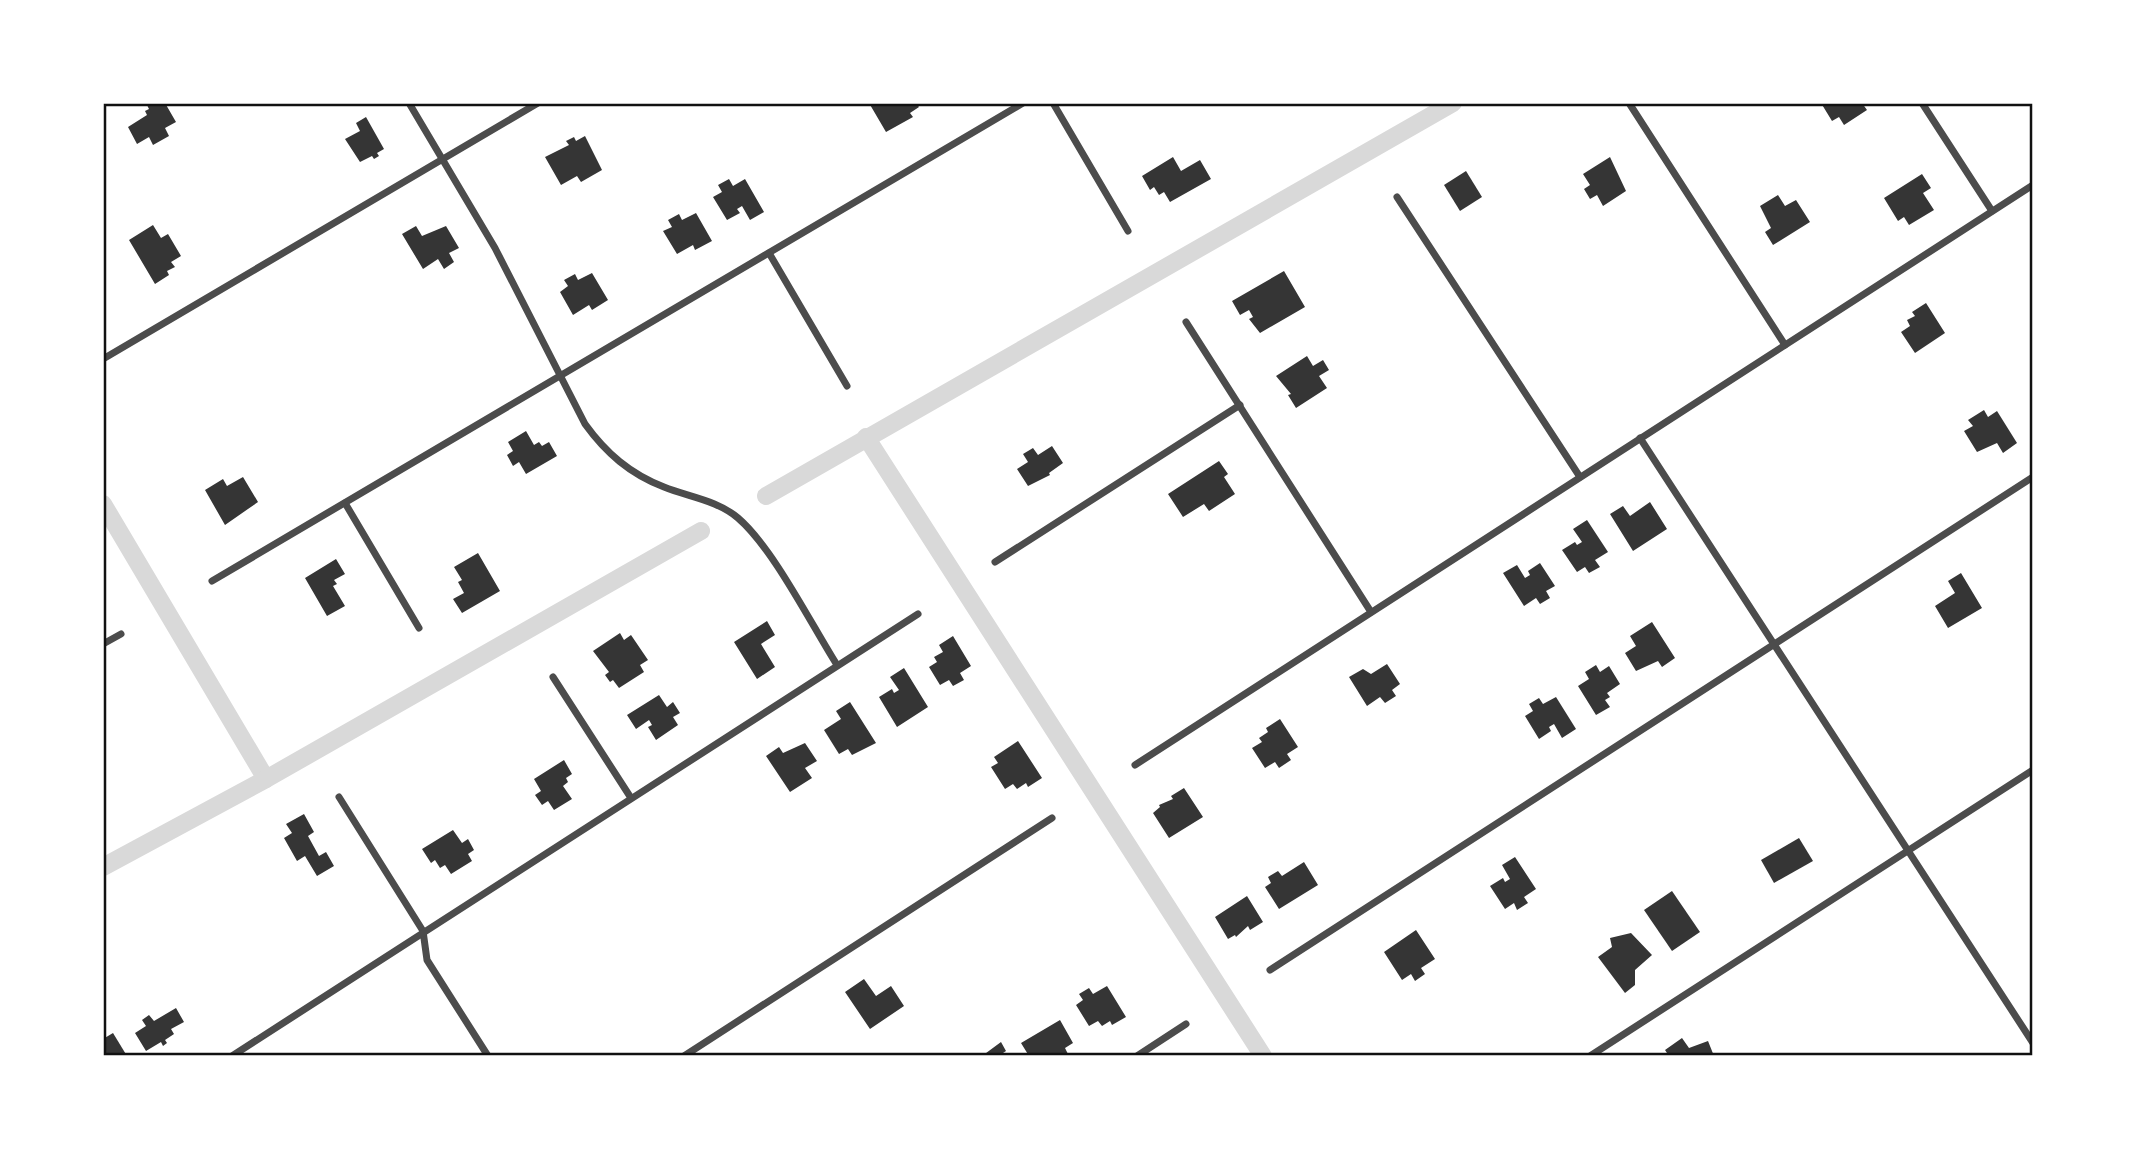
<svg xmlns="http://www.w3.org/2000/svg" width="2136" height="1159" viewBox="0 0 2136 1159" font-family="'Noto Sans',sans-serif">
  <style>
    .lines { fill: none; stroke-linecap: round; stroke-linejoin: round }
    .canal { stroke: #d9d9d9; stroke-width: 18 }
    .building { fill: #353535 }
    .minor { stroke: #4c4c4c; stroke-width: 7 }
    .neatline { fill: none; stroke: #111; stroke-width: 2.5 }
  </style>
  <rect width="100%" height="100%" fill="#fff"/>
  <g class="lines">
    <g class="canal">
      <polyline points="866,437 1263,1056"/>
      <polyline points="766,496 1453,103"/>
      <polyline points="103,504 266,779"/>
      <polyline points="103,867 266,779 701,531"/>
    </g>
  </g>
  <g class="building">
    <polygon points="146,103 165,103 176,122 165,128 169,136 153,145 149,137 137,144 128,127 147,115 145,111 149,109"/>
    <polygon points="869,103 916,103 919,107 910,113 913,117 886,132"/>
    <polygon points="1821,103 1862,103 1867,110 1844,125 1839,117 1832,121"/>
    <polygon points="366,117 384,149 377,153 379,156 374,159 372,156 360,162 345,139 360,131 356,123"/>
    <polygon points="585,136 602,170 581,182 577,176 561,185 545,157 569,145 566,141 574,137 576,141"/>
    <polygon points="1173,157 1181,171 1200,160 1211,179 1170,202 1164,192 1159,195 1154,187 1150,190 1142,176"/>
    <polygon points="1610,157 1626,191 1603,206 1597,195 1590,199 1584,189 1590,185 1583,174"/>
    <polygon points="1466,171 1482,197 1460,211 1444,185"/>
    <polygon points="1922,174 1931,188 1923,193 1934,210 1909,225 1904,217 1898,221 1884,198"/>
    <polygon points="729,179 733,186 745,179 764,212 750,220 742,206 737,209 740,213 727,220 713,197 722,192 718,185"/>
    <polygon points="1778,195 1785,206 1796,200 1810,222 1773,245 1765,232 1771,228 1760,206"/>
    <polygon points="696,213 712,241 695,250 693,245 677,254 663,231 672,227 668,220 679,214 682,220"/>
    <polygon points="153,225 161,238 168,234 181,256 171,262 175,267 167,271 169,275 155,284 129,240"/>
    <polygon points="416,226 422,236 446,226 459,248 449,253 454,262 444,269 438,259 423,269 402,234"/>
    <polygon points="1284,271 1305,307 1260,333 1249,319 1253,317 1249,310 1240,315 1232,301"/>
    <polygon points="592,273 608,300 592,310 589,305 573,315 560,292 568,286 564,280 575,274 578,280"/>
    <polygon points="1926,303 1945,333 1915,353 1901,332 1910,326 1907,320 1915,316 1912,312"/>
    <polygon points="1307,356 1313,366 1323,360 1329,370 1319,376 1327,388 1296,408 1288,395 1291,394 1276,376"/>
    <polygon points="1984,410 1988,417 1997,411 2017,443 2003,453 1997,443 1977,452 1964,431 1973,426 1968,420"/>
    <polygon points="526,431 534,445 539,442 542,446 549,442 557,456 526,474 519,462 513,466 507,455 513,451 508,442"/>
    <polygon points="1052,446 1063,463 1049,473 1050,475 1028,486 1017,469 1028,462 1023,454 1033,448 1038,455"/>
    <polygon points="1219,461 1228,474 1224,477 1235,494 1209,511 1204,504 1183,517 1168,494"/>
    <polygon points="243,477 258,502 225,525 205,490 223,479 227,486"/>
    <polygon points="1650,502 1667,529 1633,551 1610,514 1623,506 1630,516"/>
    <polygon points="1587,520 1608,552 1595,560 1600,567 1589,573 1585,567 1577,572 1562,550 1575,542 1577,545 1582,542 1573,529"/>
    <polygon points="478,553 500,591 462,613 453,599 464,593 458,582 462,580 454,567"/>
    <polygon points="336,559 345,574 334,580 337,584 333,586 345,606 327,616 305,578"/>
    <polygon points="1540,563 1555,586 1546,591 1550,598 1540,604 1536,598 1524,606 1503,573 1517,565 1525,578 1530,575 1528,571"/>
    <polygon points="1961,573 1982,608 1948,628 1935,606 1955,593 1948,581"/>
    <polygon points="767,621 775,635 761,644 775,667 757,679 734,642"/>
    <polygon points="1652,622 1675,658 1662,667 1658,661 1636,671 1625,653 1636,646 1630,636"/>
    <polygon points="620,633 624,640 631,635 648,660 640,665 644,672 619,688 613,680 610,682 605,675 609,672 593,651"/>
    <polygon points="953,636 971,666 960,673 964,680 953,686 949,680 940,685 929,667 937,662 934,657 943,652 939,645"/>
    <polygon points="1387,664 1400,684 1392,690 1396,696 1385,703 1380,697 1367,706 1349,677 1363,669 1371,674"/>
    <polygon points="1596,665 1600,672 1609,666 1620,684 1607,693 1610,697 1605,700 1610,707 1596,715 1578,686 1589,679 1585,672"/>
    <polygon points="904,668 928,707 897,727 879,697 892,689 894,693 899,690 890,677"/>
    <polygon points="659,695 667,707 673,702 680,713 673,717 678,725 656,740 648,727 652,725 649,720 636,729 627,715"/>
    <polygon points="1556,697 1576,729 1562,738 1554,724 1549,727 1551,731 1539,739 1525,716 1533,711 1529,704 1539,698 1543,704"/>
    <polygon points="850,702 876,743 852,755 848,749 839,754 824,730 841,719 836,711"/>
    <polygon points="1280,719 1298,747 1287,754 1291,760 1279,768 1275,762 1265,768 1252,748 1262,742 1259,738 1268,732 1266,728"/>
    <polygon points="1018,741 1042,778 1028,787 1026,783 1017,789 1013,784 1005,789 991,767 998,763 994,757"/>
    <polygon points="805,743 817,761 805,768 812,778 790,792 766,756 779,747 783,753"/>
    <polygon points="564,760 572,774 566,778 568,782 563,786 572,799 554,810 548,801 542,805 535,795 541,791 534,779"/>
    <polygon points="1184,788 1203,817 1169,838 1153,813 1160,807 1159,805 1173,799 1171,796"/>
    <polygon points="304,814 314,832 308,836 319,856 326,852 334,866 317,876 305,856 297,861 284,838 292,833 286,824"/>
    <polygon points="453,830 462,843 468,839 474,850 468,854 472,861 451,874 445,865 440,868 435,860 431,863 422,849"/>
    <polygon points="1799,838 1813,861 1774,883 1761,860"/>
    <polygon points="1515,857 1536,889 1524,897 1528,903 1517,910 1514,903 1505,909 1490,886 1503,878 1505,882 1510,879 1502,865"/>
    <polygon points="1304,862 1318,885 1279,909 1265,887 1271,883 1268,877 1278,871 1282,876"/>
    <polygon points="1672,891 1700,932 1672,951 1644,910"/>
    <polygon points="1247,896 1263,922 1250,930 1248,926 1236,937 1235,935 1228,939 1215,917"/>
    <polygon points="1416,930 1435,959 1421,968 1425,974 1415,981 1411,974 1402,980 1384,952"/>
    <polygon points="1631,933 1652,955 1635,970 1635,985 1625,993 1598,957 1612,947 1610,938"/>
    <polygon points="864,979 876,996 891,986 904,1006 870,1029 845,992"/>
    <polygon points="1107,986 1126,1017 1112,1025 1110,1021 1102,1026 1098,1021 1089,1026 1076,1005 1083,1000 1079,994 1089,988 1093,994"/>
    <polygon points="176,1008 184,1022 171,1029 174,1034 165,1040 167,1043 163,1046 161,1042 146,1051 135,1033 146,1026 142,1020 149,1015 154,1021"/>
    <polygon points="1060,1020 1073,1043 1065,1048 1068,1054 1029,1056 1021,1043"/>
    <polygon points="113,1033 127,1056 103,1056 103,1039"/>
    <polygon points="1682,1038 1689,1048 1708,1041 1714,1056 1669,1056 1665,1050"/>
    <polygon points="1001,1042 1006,1051 1003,1053 1005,1056 982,1056"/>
  </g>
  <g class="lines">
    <g class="minor">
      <path d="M409,103L495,248L585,424C606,453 630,474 664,487C689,497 717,500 738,518C773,548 811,624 837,665"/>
      <polyline points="1053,103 1128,231"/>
      <polyline points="1629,103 1785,345"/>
      <polyline points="1922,103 1992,211"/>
      <polyline points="1397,197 1580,477"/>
      <polyline points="769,253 847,386"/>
      <polyline points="1186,322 1371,612"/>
      <polyline points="103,359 538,103"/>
      <polyline points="1640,438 2033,1043"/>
      <polyline points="345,503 419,628"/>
      <polyline points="995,562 1240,405"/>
      <polyline points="212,581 1023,103"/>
      <polyline points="103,644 121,634"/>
      <polyline points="553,677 631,798"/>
      <polyline points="1135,765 2033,185"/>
      <polyline points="339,797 423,931 427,960 488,1056"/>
      <polyline points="1270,970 2033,477"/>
      <polyline points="232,1056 918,614"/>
      <polyline points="684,1056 1052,818"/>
      <polyline points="1137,1056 1186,1024"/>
      <polyline points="1590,1056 2033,770"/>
    </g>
  </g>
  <rect width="2136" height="1159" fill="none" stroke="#ffffff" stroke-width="210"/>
  <rect x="105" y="105" width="1926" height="949" class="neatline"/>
</svg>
